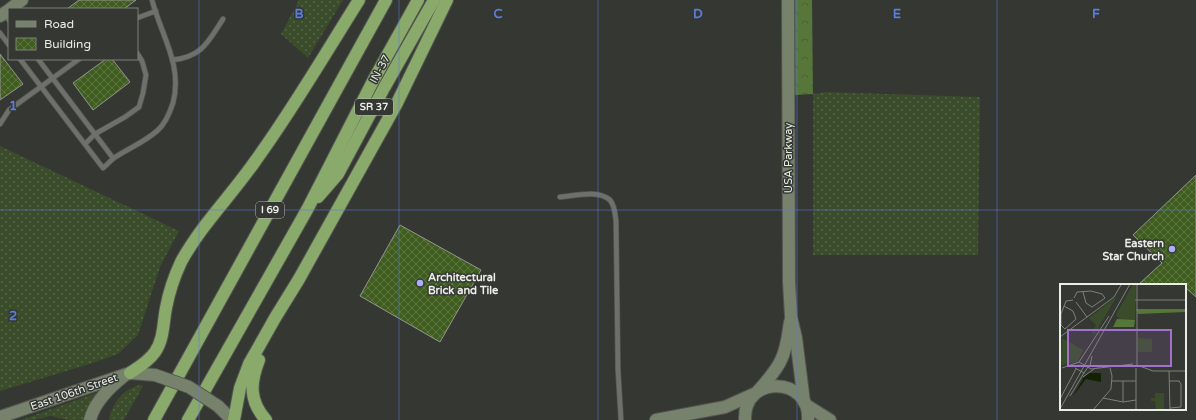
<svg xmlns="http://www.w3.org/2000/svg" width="1196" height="420" viewBox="0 0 1196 420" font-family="'Varela Round',sans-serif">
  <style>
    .grass { fill: url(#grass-dots) }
    .forest { fill: url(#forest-crowns) }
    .building { fill: url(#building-cross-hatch); stroke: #939690 }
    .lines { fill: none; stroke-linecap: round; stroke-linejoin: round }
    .lane-casing { stroke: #525550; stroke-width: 6 }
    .secondary-casing { stroke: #525550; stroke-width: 14 }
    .highway-casing { stroke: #525550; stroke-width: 14 }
    .lane { stroke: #6e716b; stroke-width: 4.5 }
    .secondary { stroke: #76826b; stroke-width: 12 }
    .highway { stroke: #89aa6b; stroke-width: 12 }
    .secondary-bridge-casing { stroke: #525550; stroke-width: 14; stroke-linecap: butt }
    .secondary-bridge { stroke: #76826b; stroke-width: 12 }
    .grid { fill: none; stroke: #5b7edd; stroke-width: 1; stroke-opacity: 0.55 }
    .poi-dot { fill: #abaffb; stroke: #343732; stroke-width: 1.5 }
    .labels { text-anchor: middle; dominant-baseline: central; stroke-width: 3; stroke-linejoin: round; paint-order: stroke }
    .shield { fill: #343732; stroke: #b4b6b2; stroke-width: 1 }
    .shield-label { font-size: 10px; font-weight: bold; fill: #ebede9 }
    .street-label { font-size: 11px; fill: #ebede9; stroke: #343732 }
    .poi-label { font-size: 11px; font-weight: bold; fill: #ebede9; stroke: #343732; text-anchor: end }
    .inset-road { fill: none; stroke: #7d807b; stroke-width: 1 }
    .view { fill: #a270ce; fill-opacity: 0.15; stroke: #a270ce; stroke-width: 2 }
    .inset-edge { fill: none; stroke: #ebede9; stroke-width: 2 }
    .grid-label { font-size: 13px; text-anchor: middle; font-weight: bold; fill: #5b7edd; stroke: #343732; stroke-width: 3; stroke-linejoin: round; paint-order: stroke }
  </style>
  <defs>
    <pattern id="grass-dots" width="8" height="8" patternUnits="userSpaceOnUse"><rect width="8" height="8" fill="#3a4c2a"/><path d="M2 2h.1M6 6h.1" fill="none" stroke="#576649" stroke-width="1.8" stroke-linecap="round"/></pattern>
    <pattern id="forest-crowns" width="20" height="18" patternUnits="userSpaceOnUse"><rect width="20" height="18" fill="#577639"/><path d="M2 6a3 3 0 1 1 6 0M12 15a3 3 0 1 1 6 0" fill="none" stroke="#4e5e40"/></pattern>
    <pattern id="building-cross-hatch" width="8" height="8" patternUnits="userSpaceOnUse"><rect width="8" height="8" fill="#405d20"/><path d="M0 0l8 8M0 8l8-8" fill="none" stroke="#5c7540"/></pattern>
  </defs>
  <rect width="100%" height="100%" fill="#343732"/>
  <g class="grass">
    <polygon points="299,0 343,0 308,58 281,34"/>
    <polygon points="825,92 980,97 978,255 813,255 813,94"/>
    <polygon points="0,146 179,231 160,267 138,335 118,354 93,363 0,391"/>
    <path d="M140,385L143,386L124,420H109C112,403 123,389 140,385Z"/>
    <polygon points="99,392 88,408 84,420 68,420 51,416 31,420 21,420"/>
  </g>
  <polygon class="forest" points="795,0 812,0 813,94 795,95"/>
  <g class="building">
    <polygon points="79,0 136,0 124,9 67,9"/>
    <polygon points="0,54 23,84 0,100"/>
    <polygon points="106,59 112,59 130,82 93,110 73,83"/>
    <polygon points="1196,175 1196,297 1185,287 1185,285 1138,285 1162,263 1133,235"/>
    <polygon points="400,225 481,270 440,342 360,296"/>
  </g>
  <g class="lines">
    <g class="lane-casing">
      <g id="lane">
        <polyline points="4,13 9,20"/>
        <polyline points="137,18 156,11"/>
        <polyline points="0,33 9,45"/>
        <path d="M20,59L103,168C107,165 110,161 114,158C129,148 145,142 158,130C166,123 170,112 173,103C183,65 161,35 152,0"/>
        <polyline points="38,59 113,158"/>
        <path d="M172,60C202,57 208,42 223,19"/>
        <polyline points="0,124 9,110 79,59"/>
        <polyline points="85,144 95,134 125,117 139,107 143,93 146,75 142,61 137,53"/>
        <path d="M560,197C574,196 598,189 610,200C615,206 615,214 616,221L618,370L621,420"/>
      </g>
    </g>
    <g class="secondary-casing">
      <g id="secondary">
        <polyline points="788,0 789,282 791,317 796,338 804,402"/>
        <polyline points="10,9 22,0"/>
        <polyline points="0,16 9,10"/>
        <path d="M758,391C767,381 776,371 781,360C787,348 788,334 790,322"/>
        <polyline points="806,405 830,420"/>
        <polyline points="218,406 232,420"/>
        <polyline points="0,417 130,373 155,375"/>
        <path d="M90,420C94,403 110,387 124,376"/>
        <polyline points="656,420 725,407 754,394"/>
        <path d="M745,420C743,374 811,376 808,420"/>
      </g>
    </g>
    <g class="highway-casing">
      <g id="highway">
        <polyline points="318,197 338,174 384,88 434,0"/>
        <path d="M259,360C250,383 249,401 266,420"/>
        <path d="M130,373C139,367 149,361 155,352C164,339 163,323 166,308C169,292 174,277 181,262C201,225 232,195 256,160C293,109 325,54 359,0"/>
        <polyline points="154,420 386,0"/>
        <polyline points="188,420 308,208 373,81 418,0"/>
        <polyline points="234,420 240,388 249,364 275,318 299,279 397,103 447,0"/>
      </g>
    </g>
    <use href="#lane" class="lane"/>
    <use href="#secondary" class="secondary"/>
    <use href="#highway" class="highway"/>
    <g class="secondary-bridge-casing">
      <polyline id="secondary-bridge" points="155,375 189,387 218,406"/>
    </g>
    <use href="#secondary-bridge" class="secondary-bridge"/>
  </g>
  <path class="grid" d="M199,0V420M399,0V420M598,0V420M797,0V420M997,0V420M0,210H1196"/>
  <g class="poi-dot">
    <circle cx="1172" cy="249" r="4"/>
    <circle cx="420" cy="283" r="4"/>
  </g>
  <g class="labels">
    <g class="shield">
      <rect x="355" y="99" width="38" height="16" rx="3"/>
      <rect x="256" y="202" width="28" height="16" rx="3"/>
    </g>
    <g class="shield-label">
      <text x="374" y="107">SR 37</text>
      <text x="270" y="210">I 69</text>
    </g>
    <g class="street-label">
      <text transform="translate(380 69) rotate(-61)">IN-37</text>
      <text transform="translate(788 158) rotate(-90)">USA Parkway</text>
      <text transform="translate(74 392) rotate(-19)">East 106th Street</text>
    </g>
    <g class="poi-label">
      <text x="1164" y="243">Eastern<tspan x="1164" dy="13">Star Church</tspan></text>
      <text x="428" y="277" text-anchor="start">Architectural<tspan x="428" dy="13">Brick and Tile</tspan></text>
    </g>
  </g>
  <g transform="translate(1060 284)">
    <rect width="126" height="126" fill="#343732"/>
    <path d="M73,0H76L75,36H60L56,31ZM56,13V14L34,51L32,49L36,41L29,34ZM2,54L23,66L18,77L0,82ZM78,54L92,55V68H78Z" fill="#3a4c2a"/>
    <path d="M76,25H126V28L78,30ZM57,35L75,36L74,43H53Z" fill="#577639"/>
    <path d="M95,109H104V125H96L95,117H91V114H95Z" fill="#3a4c2a"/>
    <path d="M29,89H41V98L26,95L13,112L24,93Z" fill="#132203"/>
    <path class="inset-road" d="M77,0V81M14,14L17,8L31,7L42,10L45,14L32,23L26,19L23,8M75,16H126M16,18L27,33M4,22L13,27L16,35L5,45L1,41V30L6,17L13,16M0,53L54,13L61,1M32,72L30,82L40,83M19,78L49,32M77,81L93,87H126M2,84L19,78L31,85L73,80M15,84L24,89L28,83M109,87L110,126M23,93L34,85M52,97H76M63,97V118M109,97H119L121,100V123L110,124M10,112L24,89M43,114L63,118L76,116M0,115L16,85M0,125L70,0M33,126L51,105L52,92L50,84M76,126V84"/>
    <path class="view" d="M8,46H111V82H8Z"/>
    <rect width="126" height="126" class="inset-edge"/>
  </g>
  <g class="grid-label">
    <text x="299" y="18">B</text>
    <text x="498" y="18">C</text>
    <text x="698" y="18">D</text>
    <text x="897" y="18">E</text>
    <text x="1096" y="18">F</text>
    <text x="13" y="110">1</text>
    <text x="13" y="320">2</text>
  </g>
  <rect x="8" y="8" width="130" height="52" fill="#343732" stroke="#7d807b"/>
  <rect x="16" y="21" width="20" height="6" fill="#76826b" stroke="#7d807b"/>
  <text x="44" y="28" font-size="12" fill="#ebede9">Road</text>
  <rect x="16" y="38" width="20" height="12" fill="url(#building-cross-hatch)" stroke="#7d807b"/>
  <text x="44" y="48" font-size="12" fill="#ebede9">Building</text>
</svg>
